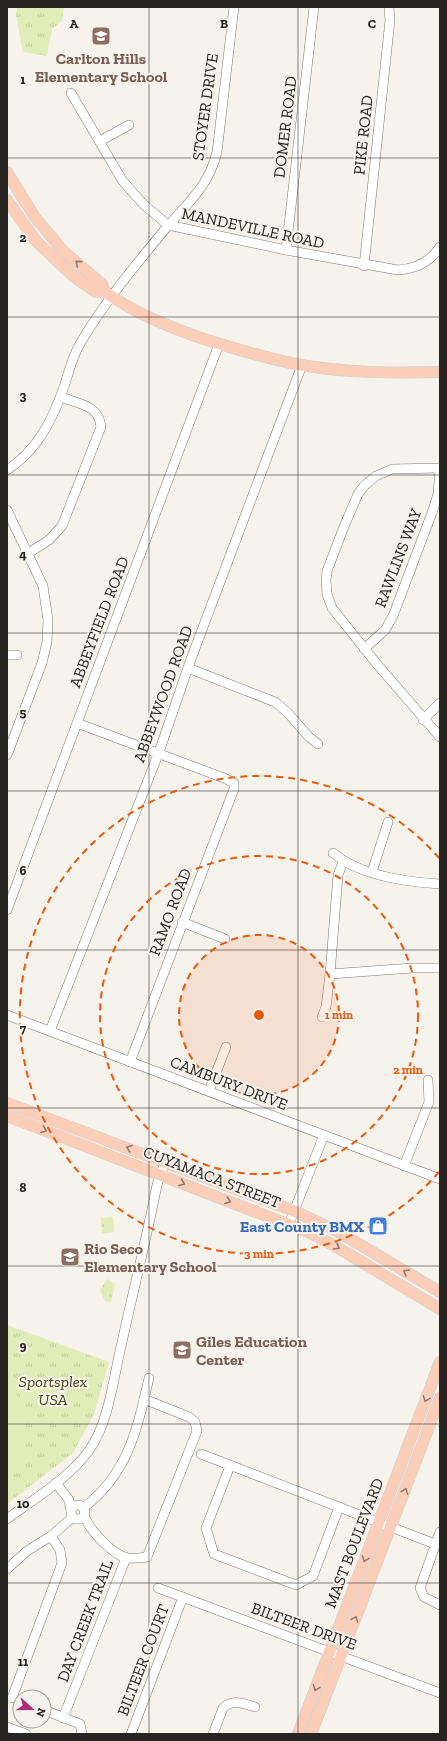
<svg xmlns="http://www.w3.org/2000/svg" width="447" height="1741" viewBox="0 0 447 1741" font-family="'Zilla Slab',serif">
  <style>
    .park { fill: url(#park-tufts) }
    .pitch { fill: #e1ecb9 }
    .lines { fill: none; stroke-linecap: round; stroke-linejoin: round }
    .minor-casing { stroke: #7c7973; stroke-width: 10 }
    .major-casing { stroke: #cfcfce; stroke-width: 12 }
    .minor { stroke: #fff; stroke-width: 9 }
    .major { stroke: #fbceb9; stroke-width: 11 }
    .oneway { stroke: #907a6e }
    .grid { fill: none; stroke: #262522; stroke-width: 1; stroke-opacity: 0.55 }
    .ring { fill: none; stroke: #e8590c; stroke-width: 2; stroke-dasharray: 7 5 }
    .labels { text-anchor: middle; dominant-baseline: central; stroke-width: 4; stroke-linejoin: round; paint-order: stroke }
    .education-label { font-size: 16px; font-weight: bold; fill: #785e54; stroke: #f6f2ec; text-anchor: start }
    .street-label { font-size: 16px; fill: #262522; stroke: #f6f2ec }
    .shop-label { font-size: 16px; font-weight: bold; fill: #366cbe; stroke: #f6f2ec; text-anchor: end }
    .park-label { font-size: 16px; font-style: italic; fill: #404911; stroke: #f6f2ec }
    .grid-label { font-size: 13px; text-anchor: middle; font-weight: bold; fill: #262522; stroke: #f6f2ec; stroke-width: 4; stroke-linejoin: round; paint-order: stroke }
    .centre { fill: #e8590c; stroke: #f6f2ec; stroke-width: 2 }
    .ring-label { font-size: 12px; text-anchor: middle; font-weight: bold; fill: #e8590c; stroke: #f6f2ec; stroke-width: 4; stroke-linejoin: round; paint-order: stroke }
  </style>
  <defs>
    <pattern id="park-tufts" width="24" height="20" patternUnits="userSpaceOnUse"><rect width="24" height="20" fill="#e1ecb9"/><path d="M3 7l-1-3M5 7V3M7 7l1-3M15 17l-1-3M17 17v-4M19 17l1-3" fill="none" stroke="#c1ca9f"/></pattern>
  </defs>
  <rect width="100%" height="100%" fill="#f6f2ec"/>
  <g class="park">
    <polygon points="17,7 64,7 62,21 52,29 47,56 23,52 16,15"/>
    <polygon points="113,1217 114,1232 102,1234 101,1218"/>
    <polygon points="107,1279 115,1284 111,1302 105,1301 100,1290"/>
    <polygon points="7,1325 109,1362 94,1414 73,1453 7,1504"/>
  </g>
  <path class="pitch" d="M7,1377C30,1410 33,1452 7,1485Z"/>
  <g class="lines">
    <g class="minor-casing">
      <g id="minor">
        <path d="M71,93L122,180L143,204L168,225L286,250L398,270C415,269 430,262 440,247"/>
        <polyline points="100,141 129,125"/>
        <polyline points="286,250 314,7"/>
        <polyline points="364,266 390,20 389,7"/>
        <polyline points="440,468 392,469 376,476 364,486 358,494 343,529 327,571 326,580 327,594 332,608 376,663 440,737"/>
        <path d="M7,470C38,450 53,419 65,384C69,370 73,355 81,342C104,303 133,268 162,233C185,205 208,189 217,152L234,7"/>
        <polyline points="7,510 43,586 48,620 47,642 42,663 7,755"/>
        <path d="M27,554L49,540L62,526L101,427C99,405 79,404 61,397"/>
        <polyline points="364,649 385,630 393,616 433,510 438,494 440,468"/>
        <polyline points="7,655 17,655"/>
        <polyline points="188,668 275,702 287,712 309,737 318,744"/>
        <polyline points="423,720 440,703"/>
        <polyline points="77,723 224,778 234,783 234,789 130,1062"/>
        <path d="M333,853C359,875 406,882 440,884"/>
        <polyline points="372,872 388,822"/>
        <polyline points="7,910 219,344"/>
        <polyline points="182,922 225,939"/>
        <polyline points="330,974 412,968 440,968"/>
        <polyline points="7,1015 440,1179"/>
        <polyline points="322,1017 326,1007 330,974 338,875 343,862"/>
        <polyline points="50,1031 159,752 191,659 302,365"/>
        <polyline points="209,1091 226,1047"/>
        <polyline points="404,1166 429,1102 428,1080"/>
        <polyline points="289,1224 324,1135"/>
        <polyline points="201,1454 435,1544"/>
        <polyline points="230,1466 206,1528 214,1554 296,1585 313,1576 339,1507"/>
        <polyline points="56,1483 69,1500 71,1511"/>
        <circle cx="78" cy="1512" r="7"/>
        <path d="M83,1508C128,1474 137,1430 149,1378"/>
        <path d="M84,1514C88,1529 112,1555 128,1558C134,1559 140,1558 147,1557L197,1431L195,1422L189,1417L144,1399"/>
        <path d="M7,1519C35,1498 70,1478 90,1449C108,1423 113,1382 120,1351C132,1296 146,1241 157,1185L165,1162"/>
        <polyline points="440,1532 420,1588 424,1597 440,1605"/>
        <polyline points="7,1569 27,1551 51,1536 73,1517"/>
        <polyline points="158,1588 440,1693"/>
        <polyline points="12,1698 62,1563 60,1550 51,1536"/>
        <polyline points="44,1710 80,1724 82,1734"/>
        <polyline points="63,1718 126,1558"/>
        <polyline points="7,1727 26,1734"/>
        <polyline points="131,1734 183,1597"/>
        <path d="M213,1734L223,1708C233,1698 244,1704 255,1707"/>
      </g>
    </g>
    <g class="major-casing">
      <g id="major">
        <path d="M7,172L34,216L64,252L102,284L104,291C134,313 169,327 204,339C236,349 268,359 301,365C346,373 394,373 440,372"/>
        <polyline points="7,200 35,240 73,276 96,292 104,291"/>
        <polyline points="7,1103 294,1211 337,1231 440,1292"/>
        <polyline points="7,1116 308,1232 335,1246 440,1309"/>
        <polyline points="298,1734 440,1362"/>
        <polyline points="311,1734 440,1398"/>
      </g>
    </g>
    <use href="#minor" class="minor"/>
    <use href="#major" class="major"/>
  </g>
  <defs><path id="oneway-chevron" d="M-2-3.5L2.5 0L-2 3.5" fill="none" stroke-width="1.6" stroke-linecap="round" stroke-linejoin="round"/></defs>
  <g class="oneway">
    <use href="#oneway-chevron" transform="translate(78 263) rotate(-140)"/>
    <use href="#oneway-chevron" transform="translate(44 1130) rotate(21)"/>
    <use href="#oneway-chevron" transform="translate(129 1148) rotate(-160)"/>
    <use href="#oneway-chevron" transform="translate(182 1183) rotate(22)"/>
    <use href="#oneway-chevron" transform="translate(228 1201) rotate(20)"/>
    <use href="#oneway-chevron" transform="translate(337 1247) rotate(30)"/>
    <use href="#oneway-chevron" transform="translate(406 1272) rotate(-149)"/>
    <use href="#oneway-chevron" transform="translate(426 1399) rotate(111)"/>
    <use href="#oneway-chevron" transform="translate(405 1491) rotate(-69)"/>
    <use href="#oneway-chevron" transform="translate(365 1559) rotate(111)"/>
    <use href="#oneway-chevron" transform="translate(355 1619) rotate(-69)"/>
    <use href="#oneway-chevron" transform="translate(316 1688) rotate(111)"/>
  </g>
  <path class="grid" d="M149,7V1734M298,7V1734M7,158H440M7,317H440M7,475H440M7,633H440M7,791H440M7,950H440M7,1108H440M7,1266H440M7,1424H440M7,1583H440"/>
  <circle cx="259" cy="1015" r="80" fill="#e8590c" fill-opacity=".12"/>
  <g class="ring">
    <circle cx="259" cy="1015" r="80"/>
    <circle cx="259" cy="1015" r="159"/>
    <path d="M439 1172A239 239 0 1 1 439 858"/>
  </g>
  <defs>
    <g id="school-square" transform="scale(1)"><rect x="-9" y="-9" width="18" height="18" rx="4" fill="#8d6e63" stroke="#f6f2ec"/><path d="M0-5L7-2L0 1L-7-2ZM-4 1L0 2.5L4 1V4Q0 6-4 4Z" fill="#fff"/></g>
    <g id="shop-square" transform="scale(1)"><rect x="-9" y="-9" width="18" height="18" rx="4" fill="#3f7fe0" stroke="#f6f2ec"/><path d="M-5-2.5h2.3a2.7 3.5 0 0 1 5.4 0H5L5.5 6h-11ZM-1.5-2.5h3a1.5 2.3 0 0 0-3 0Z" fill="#fff"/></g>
  </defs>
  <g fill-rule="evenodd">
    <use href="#school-square" x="101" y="36"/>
    <use href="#shop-square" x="378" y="1226"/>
    <use href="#school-square" x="70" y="1257"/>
    <use href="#school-square" x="182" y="1350"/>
  </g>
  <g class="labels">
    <g class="education-label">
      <text x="101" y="58" text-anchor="middle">Carlton Hills<tspan x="101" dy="18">Elementary School</tspan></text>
      <text x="84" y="1248">Rio Seco<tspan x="84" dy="18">Elementary School</tspan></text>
      <text x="196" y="1341">Giles Education<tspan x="196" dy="18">Center</tspan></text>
    </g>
    <g class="street-label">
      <text transform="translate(205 107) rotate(-82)">STOYER DRIVE</text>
      <text transform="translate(285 127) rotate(-83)">DOMER ROAD</text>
      <text transform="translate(363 135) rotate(-84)">PIKE ROAD</text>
      <text transform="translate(253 228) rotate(12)">MANDEVILLE ROAD</text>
      <text transform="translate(398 558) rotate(-69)">RAWLINS WAY</text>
      <text transform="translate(99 622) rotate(-69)">ABBEYFIELD ROAD</text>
      <text transform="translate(163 694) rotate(-70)">ABBEYWOOD ROAD</text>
      <text transform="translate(170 912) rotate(-69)">RAMO ROAD</text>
      <text transform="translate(229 1083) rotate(21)">CAMBURY DRIVE</text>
      <text transform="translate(212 1177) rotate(21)">CUYAMACA STREET</text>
      <text transform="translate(354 1543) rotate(-69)">MAST BOULEVARD</text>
      <text transform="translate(85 1621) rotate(-69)">DAY CREEK TRAIL</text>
      <text transform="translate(304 1626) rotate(20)">BILTEER DRIVE</text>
      <text transform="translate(143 1660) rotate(-69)">BILTEER COURT</text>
    </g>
    <g class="shop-label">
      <text x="364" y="1226">East County BMX</text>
    </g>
    <g class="park-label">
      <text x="53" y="1381">Sportsplex<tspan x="53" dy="18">USA</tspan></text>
    </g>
  </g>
  <g class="grid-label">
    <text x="74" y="28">A</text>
    <text x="224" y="28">B</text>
    <text x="372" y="28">C</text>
    <text x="23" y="84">1</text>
    <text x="23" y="242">2</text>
    <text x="23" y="400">3</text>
    <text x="23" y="559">4</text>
    <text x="23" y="717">5</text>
    <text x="23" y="875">6</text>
    <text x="23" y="1033">7</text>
    <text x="23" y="1192">8</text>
    <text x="23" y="1350">9</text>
    <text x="23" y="1508">10</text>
    <text x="23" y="1666">11</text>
  </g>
  <circle cx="259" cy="1015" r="6" class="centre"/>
  <g class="ring-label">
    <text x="339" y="1019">1 min</text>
    <text x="408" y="1074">2 min</text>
    <text x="259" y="1258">3 min</text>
  </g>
  <rect width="447" height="1741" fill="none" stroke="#262522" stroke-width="16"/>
  <g transform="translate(32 1709) rotate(111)"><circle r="19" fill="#f6f2ec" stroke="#a3a09b"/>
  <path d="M0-3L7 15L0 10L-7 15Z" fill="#ad2d7b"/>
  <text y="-6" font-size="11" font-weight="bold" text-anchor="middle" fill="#262522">N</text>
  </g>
</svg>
